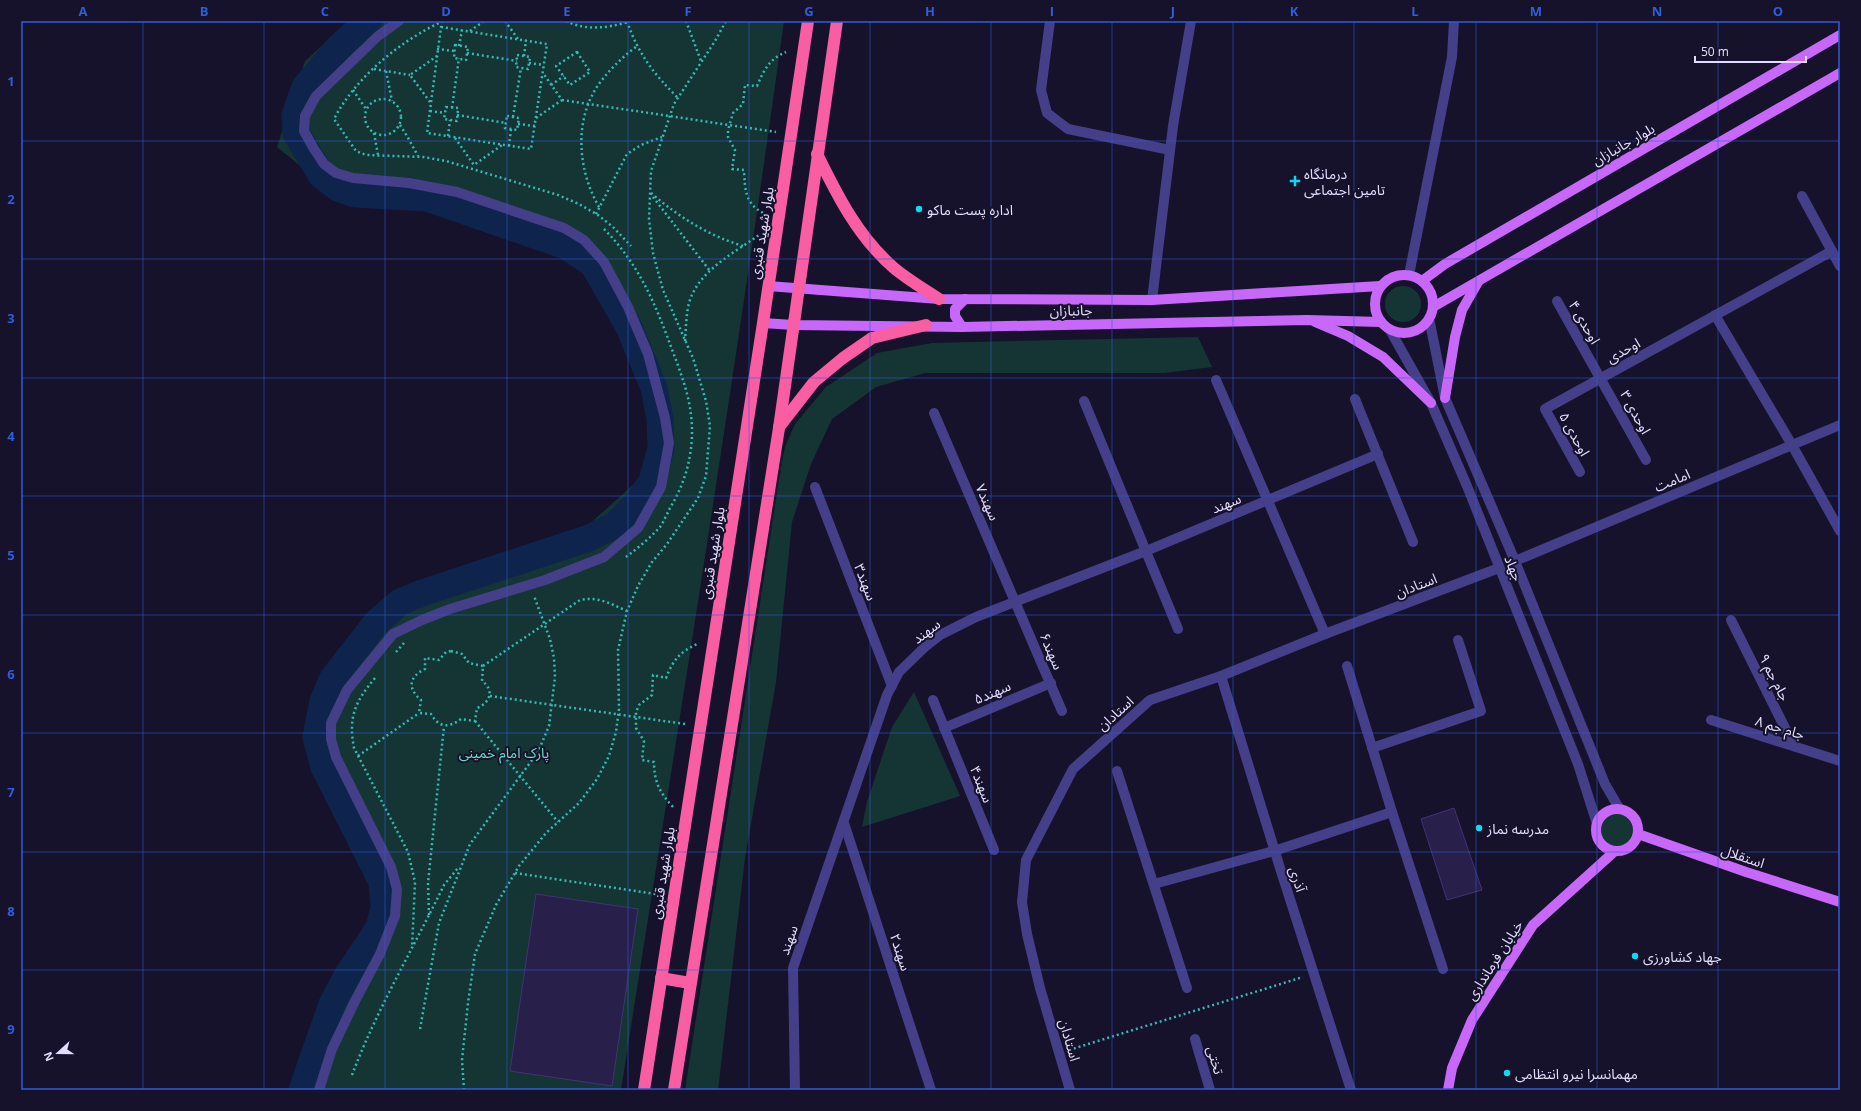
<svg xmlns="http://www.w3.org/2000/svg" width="1861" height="1111" viewBox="0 0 1861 1111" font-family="'Open Sans','Noto Sans Arabic',sans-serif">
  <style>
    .green { fill: #153535 }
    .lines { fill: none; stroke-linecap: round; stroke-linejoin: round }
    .river { stroke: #0f244d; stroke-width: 27 }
    .building { fill: #291f4b; stroke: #423276 }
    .path { stroke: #35bab6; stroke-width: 2.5; stroke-dasharray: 2 3; stroke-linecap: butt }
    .minor { stroke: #443f88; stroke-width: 10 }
    .major { stroke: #c868fa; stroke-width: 10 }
    .highway { stroke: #f95da3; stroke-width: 12 }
    .grid { fill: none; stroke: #315cdc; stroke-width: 1; stroke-opacity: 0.55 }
    .poi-dot { fill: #11d8f7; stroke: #17122b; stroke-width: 1.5 }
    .labels { text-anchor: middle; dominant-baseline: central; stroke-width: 4; stroke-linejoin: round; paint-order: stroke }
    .street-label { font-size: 14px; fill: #e2ddfe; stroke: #17122b }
    .poi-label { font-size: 14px; fill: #e2ddfe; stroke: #17122b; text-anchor: start }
    .park-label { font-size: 14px; fill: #6addc4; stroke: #17122b }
    .neatline { fill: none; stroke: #315cdc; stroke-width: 1.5 }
    .grid-label { font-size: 13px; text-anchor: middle; font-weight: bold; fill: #315cdc }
  </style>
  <rect width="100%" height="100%" fill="#17122b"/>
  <g class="green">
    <path d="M350,21H784C735,378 677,734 621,1090H305L341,980L387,908L344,805L315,726L350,671L402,610L518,570L575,537L661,460L638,337L612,281L507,229L423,203L314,177L277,147L305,61Z"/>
    <circle cx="1403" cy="304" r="18"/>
    <polygon points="1198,337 1212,367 1164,373 925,373 876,387 832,419 811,464 792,522 776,682 745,858 718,1090 685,1090 781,467 785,447 795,424 826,387 877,353 932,343"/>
    <polygon points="914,692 960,796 862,827 867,802 892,727"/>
    <circle cx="1617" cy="829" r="17"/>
  </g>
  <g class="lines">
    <polyline class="river" points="302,1090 332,1004 348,974 379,928 384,908 382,882 324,767 316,737 323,701 333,678 376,623 400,602 422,593 589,538 615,525 637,503 652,481 661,448 660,419 654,388 629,327 593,264 566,246 427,198 355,194 338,188 321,175 296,133 295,115 305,87 338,48 368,21"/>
  </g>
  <g class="building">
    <polygon points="1454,808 1482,890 1447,900 1421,819"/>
    <polygon points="536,894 638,909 612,1086 510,1071"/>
  </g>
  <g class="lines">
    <g class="path">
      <path d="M443,21C400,41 356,77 334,119L356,151L366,155L423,157L446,161L558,195L579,204L598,215L613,227L631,246"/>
      <polyline points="505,21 518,39"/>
      <path d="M566,21C586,31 607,28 628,22"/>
      <path d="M627,21C638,54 654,74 678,98"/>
      <polyline points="686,21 701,61"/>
      <polygon points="441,27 547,44 531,149 427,133"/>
      <polyline points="470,31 484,21"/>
      <polygon points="455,45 468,47 466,60 454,58"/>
      <polyline points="459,46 462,30"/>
      <polyline points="437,49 454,51"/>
      <polygon points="577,52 590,72 570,85 556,66"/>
      <polyline points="467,53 517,61"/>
      <polygon points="517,55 530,57 528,69 516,67"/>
      <polyline points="524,56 526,40"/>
      <polyline points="529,63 544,65"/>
      <polyline points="374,69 410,75"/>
      <polyline points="386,71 392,101"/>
      <polyline points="551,85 564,76"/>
      <polyline points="353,90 366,109"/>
      <circle cx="383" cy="117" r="18"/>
      <polyline points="562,100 776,132"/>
      <polyline points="430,102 410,75 437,56"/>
      <polygon points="446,107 458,108 457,121 444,119"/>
      <polyline points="452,108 459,58"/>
      <polyline points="430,111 445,113"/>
      <polyline points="457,115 506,123"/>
      <polygon points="507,116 519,118 517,130 505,128"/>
      <polyline points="513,117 521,68"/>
      <polyline points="536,118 562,100 543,73"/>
      <polyline points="518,124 535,126"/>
      <polyline points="400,125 407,136 418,156"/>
      <polyline points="374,133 378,155"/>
      <polyline points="448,136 450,120"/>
      <polyline points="455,138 474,165 502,145"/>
      <polyline points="509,146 511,129"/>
      <path d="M651,193C679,217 707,235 743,246"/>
      <polyline points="653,197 710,271"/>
      <path d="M599,207C577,169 573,116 602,80C612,67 624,56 637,46"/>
      <path d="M763,213C745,203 745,190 744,170L732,169L735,150L728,137V130L733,113L743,104L745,85L757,86C764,70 769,59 786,52"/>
      <polyline points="596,214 627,154 641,145 662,137"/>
      <path d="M604,229C635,260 652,296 667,336C676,361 688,388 691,415C695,448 687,480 670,508C667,514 664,521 660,527C650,538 638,548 626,557"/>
      <path d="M685,341C686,328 686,315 689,303C698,271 734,253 759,235"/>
      <path d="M451,651L462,654L469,663L483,666L482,681C495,690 490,703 477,708L475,721L461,719C449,728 439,728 431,714L419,713L421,700C407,688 409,677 425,669V658L439,660L446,652Z"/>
      <polyline points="396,652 404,643"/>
      <path d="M483,666L580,600C598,596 611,604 627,611"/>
      <path d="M375,678C355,702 348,717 354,748L408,852L415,882L412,948"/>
      <polyline points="490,696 685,724"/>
      <polyline points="475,721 558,822"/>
      <polyline points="358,756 419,713"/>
      <path d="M673,807C660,793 654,782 654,762L642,760L644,741L636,728V712L639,705L652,695L653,675L666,678C673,660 680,652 697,644"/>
      <polyline points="515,873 662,895"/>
      <polyline points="429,915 428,883 444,726"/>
      <polyline points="420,1029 439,923 470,844 538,752 549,726 555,677 554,658 550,639 534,596"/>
      <polyline points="1069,1050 1303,977"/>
      <path d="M352,1075C377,1009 413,949 444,885L458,868"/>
      <polyline points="464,1090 462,1060 468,1003 475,954 496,905 519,866 546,833 579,803 597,779 609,756 616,732 619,709 618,650 627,611 638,586 652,562 667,544 698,498 706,476 710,426 706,401 693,358 663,290 653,253 649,219 651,171 674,104 715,41 726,21"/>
    </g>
    <g class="minor">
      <polyline points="1050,21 1041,90 1047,113 1068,129 1170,150"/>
      <polyline points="1802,196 1840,266"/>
      <polyline points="1409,275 1452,57 1454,21"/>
      <polyline points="1152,300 1173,126 1191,21"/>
      <polyline points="1557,301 1646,460"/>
      <polyline points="1715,315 1792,445 1840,531"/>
      <polyline points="1429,318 1445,398 1515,561 1605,784 1619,808"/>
      <polyline points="1390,330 1431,403 1467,486 1578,764 1597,824"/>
      <polyline points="1216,380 1325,634"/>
      <polyline points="1355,399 1413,542"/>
      <polyline points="1084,401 1178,629"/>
      <polyline points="934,413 1062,711"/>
      <polyline points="1580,472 1545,409 1832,251"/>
      <polyline points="815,487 892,686"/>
      <polyline points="1515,561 1840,425"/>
      <polyline points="1731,620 1794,746"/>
      <polyline points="1347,666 1392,812 1443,969"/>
      <polyline points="1221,676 1280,868 1351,1090"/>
      <polyline points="933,700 994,850"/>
      <polyline points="1711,720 1840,761"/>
      <polyline points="944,728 1051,683"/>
      <polyline points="1372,748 1481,711 1458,640"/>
      <polyline points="1117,771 1187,988"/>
      <polyline points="844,823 931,1090"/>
      <polyline points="1154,884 1274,851 1392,812"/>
      <polyline points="1195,1039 1210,1090"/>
      <polyline points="319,1090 332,1049 355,1001 380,954 395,916 397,889 391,867 336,757 331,739 331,723 347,690 393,634 422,620 450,609 545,580 604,557 638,528 661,487 669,443 665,418 648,354 628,307 604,262 584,240 564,228 457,192 409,183 353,178 336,173 324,164 314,149 304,131 305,116 316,96 378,36 399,21"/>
      <polyline points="795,1090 793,968 887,695 899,672 926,646 940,635 976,617 1146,551 1378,454"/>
      <polyline points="1070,1090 1040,988 1027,934 1022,902 1026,860 1073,769 1150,700 1221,676 1325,634 1499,568"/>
    </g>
    <g class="major">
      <circle cx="1404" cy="304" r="29"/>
      <polyline points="1422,281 1445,264 1840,35"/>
      <polyline points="768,286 939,299 1152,300 1380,286"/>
      <polyline points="1433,307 1840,73"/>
      <polyline points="1315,322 1348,336 1383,357 1431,403"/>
      <polyline points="763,323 793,325 962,327 1307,320 1381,322"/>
      <polyline points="962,327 955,316 955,309 965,299"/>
      <polyline points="1445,398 1455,337 1462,310 1478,282"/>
      <circle cx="1617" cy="830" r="21"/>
      <polyline points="1638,834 1746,872 1840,902"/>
      <polyline points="1448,1090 1452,1068 1472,1020 1533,925 1615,851"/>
    </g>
    <g class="highway">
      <path d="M817,154C837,195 858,237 894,268C907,279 924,289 939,299"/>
      <polyline points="779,427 814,382 843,358 872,338 926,325"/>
      <polyline points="661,978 690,983"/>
      <polyline points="644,1090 763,323 808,21"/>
      <polyline points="674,1090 779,428 837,21"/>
    </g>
  </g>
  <path class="grid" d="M143,21V1090M264,21V1090M385,21V1090M507,21V1090M628,21V1090M749,21V1090M870,21V1090M991,21V1090M1112,21V1090M1233,21V1090M1354,21V1090M1476,21V1090M1597,21V1090M1718,21V1090M21,141H1840M21,259H1840M21,378H1840M21,496H1840M21,615H1840M21,733H1840M21,852H1840M21,970H1840"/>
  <g class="poi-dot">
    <path d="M1293 175h4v4h4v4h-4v4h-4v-4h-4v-4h4z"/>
    <circle cx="919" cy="209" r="4"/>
    <circle cx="1479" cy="828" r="4"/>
    <circle cx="1635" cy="956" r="4"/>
    <circle cx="1507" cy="1073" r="4"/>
  </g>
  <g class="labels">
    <g class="street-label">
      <text transform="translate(1623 144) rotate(-30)">بلوار جانبازان</text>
      <text transform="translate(761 233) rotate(-81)">بلوار شهید قنبری</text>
      <text transform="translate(1071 310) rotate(-1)">جانبازان</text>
      <text transform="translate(1585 322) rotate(60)">اوحدی ۴</text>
      <text transform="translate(1623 350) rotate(-29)">اوحدی</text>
      <text transform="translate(1636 412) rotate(61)">اوحدی ۳</text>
      <text transform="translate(1575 434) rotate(61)">اوحدی ۵</text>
      <text transform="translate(1672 480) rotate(-23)">امامت</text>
      <text transform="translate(988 502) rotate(66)">سهند۷</text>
      <text transform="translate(1226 503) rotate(-22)">سهند</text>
      <text transform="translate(712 553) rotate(-81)">بلوار شهید قنبری</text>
      <text transform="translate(1514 568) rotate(68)">جهاد</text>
      <text transform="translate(866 582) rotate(69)">سهند۳</text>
      <text transform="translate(1416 585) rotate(-21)">استادان</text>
      <text transform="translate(926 631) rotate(-37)">سهند</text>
      <text transform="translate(1052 651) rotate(67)">سهند۶</text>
      <text transform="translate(1775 677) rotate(63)">جام جم ۹</text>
      <text transform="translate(992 692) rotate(-23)">سهند۵</text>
      <text transform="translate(1115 713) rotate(-42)">استادان</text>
      <text transform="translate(1780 727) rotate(17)">جام جم ۸</text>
      <text transform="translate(982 784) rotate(68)">سهند۴</text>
      <text transform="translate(1743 856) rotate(19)">استقلال</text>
      <text transform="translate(662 873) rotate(-81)">بلوار شهید قنبری</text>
      <text transform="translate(1298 879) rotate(72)">آذری</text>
      <text transform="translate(788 940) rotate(-71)">سهند</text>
      <text transform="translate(901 952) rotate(72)">سهند۲</text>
      <text transform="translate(1494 960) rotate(-57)">خیابان فرمانداری</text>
      <text transform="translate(1070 1040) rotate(74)">استادان</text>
      <text transform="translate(1216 1060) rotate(74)">تختی</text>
    </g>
    <g class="poi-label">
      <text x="1304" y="173">درمانگاه<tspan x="1304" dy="16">تامین اجتماعی</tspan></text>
      <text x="927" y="209">اداره پست ماکو</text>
      <text x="1487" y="828">مدرسه نماز</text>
      <text x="1643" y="956">جهاد کشاورزی</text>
      <text x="1515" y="1073">مهمانسرا نیرو انتظامی</text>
    </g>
    <g class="park-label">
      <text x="504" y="752">پارک امام خمینی</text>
    </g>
  </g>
  <rect width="1861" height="1111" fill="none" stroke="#17122b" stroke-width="44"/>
  <g transform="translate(58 1053) rotate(249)" stroke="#17122b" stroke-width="3" paint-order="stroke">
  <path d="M0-3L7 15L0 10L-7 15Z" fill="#e2ddfe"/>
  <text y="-6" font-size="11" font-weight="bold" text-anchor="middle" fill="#e2ddfe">N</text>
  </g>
  <path d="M1695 56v6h111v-6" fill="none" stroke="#e2ddfe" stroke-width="2"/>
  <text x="1701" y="56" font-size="12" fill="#e2ddfe" stroke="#17122b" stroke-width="3" paint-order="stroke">50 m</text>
  <rect x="22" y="22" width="1817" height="1067" class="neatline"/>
  <g class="grid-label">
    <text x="83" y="16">A</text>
    <text x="204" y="16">B</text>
    <text x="325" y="16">C</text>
    <text x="446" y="16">D</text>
    <text x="567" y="16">E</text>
    <text x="688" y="16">F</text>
    <text x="809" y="16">G</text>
    <text x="930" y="16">H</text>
    <text x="1052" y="16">I</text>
    <text x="1173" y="16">J</text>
    <text x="1294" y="16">K</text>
    <text x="1415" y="16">L</text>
    <text x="1536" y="16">M</text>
    <text x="1657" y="16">N</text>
    <text x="1778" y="16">O</text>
    <text x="11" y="86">1</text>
    <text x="11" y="204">2</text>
    <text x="11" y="323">3</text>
    <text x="11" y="441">4</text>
    <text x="11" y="560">5</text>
    <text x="11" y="679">6</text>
    <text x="11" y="797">7</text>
    <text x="11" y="916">8</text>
    <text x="11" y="1034">9</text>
  </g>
</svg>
